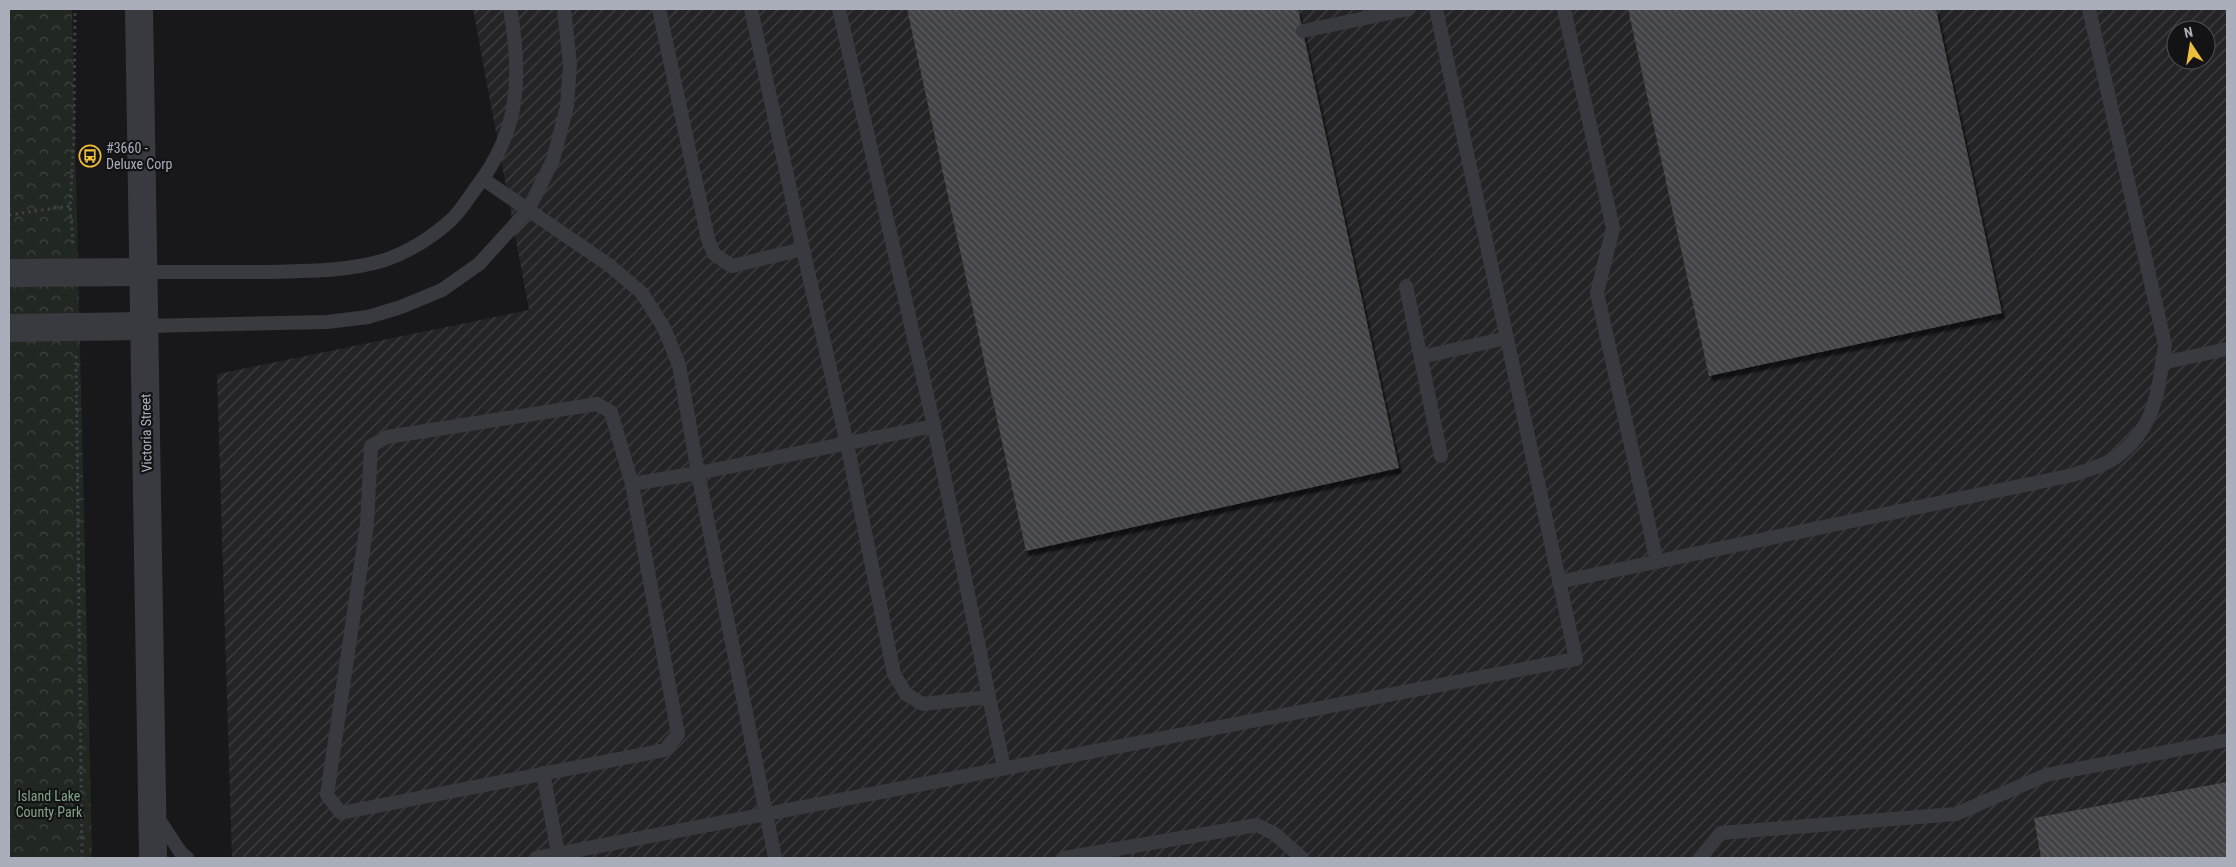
<svg xmlns="http://www.w3.org/2000/svg" width="2236" height="867" viewBox="0 0 2236 867" font-family="'Roboto Condensed',sans-serif">
  <style>
    .industrial { fill: url(#industrial-furrows); fill-rule: evenodd }
    .park { fill: url(#park-crowns) }
    .building { fill: url(#building-back-hatch); filter: url(#shadow) }
    .lines { fill: none; stroke-linecap: round; stroke-linejoin: round }
    .path { stroke: #3f4146; stroke-width: 3; stroke-dasharray: 2.5 4; stroke-linecap: butt }
    .service { stroke: #393a3f; stroke-width: 14 }
    .minor { stroke: #393a3f; stroke-width: 28 }
    .tertiary { stroke: #393a3f; stroke-width: 28 }
    .labels { text-anchor: middle; dominant-baseline: central; stroke-width: 4.5; stroke-linejoin: round; paint-order: stroke }
    .poi-label { font-size: 14px; fill: #aaaeba; stroke: #131315; text-anchor: start }
    .street-label { font-size: 14px; fill: #aaaeba; stroke: #131315 }
    .park-label { font-size: 14px; fill: #82a486; stroke: #131315 }
  </style>
  <defs>
    <pattern id="industrial-furrows" width="10" height="10" patternUnits="userSpaceOnUse" patternTransform="scale(1.25)"><rect width="10" height="10" fill="#242427"/><path d="M-1 1l2-2M0 10L10 0M9 11l2-2" fill="none" stroke="#414144"/></pattern>
    <pattern id="park-crowns" width="20" height="18" patternUnits="userSpaceOnUse" patternTransform="scale(1.25)"><rect width="20" height="18" fill="#202821"/><path d="M2 6a3 3 0 1 1 6 0M12 15a3 3 0 1 1 6 0" fill="none" stroke="#3e453f"/></pattern>
    <pattern id="building-back-hatch" width="6" height="6" patternUnits="userSpaceOnUse" patternTransform="scale(1.25)"><rect width="6" height="6" fill="#424347"/><path d="M-1 5l2 2M0 0l6 6M5-1l2 2" fill="none" stroke="#5b5c5f"/></pattern>
    <filter id="shadow"><feDropShadow dx="3" dy="5.5" stdDeviation="1" flood-color="#0009"/></filter>
  </defs>
  <rect width="100%" height="100%" fill="#18181a"/>
  <path class="industrial" d="M473,9H2227V858H232L217,374L529,310ZM2176,30H2206V60H2176Z"/>
  <polygon class="park" points="9,9 72,9 92,858 9,858"/>
  <g class="building">
    <polygon points="907,9 1298,9 1399,468 1026,551"/>
    <polygon points="1628,9 1936,9 2002,313 1709,376"/>
    <polygon points="2227,782 2227,858 2041,858 2034,818"/>
  </g>
  <g class="lines">
    <g class="path">
      <polyline points="9,215 70,206"/>
      <polyline points="73,243 70,206 74,138 75,9"/>
      <polyline points="76,356 82,858"/>
    </g>
    <g class="service">
      <polyline points="659,9 708,239 714,254 732,266 803,249 847,444 894,674 906,694 923,704 989,697 1004,768"/>
      <polyline points="751,9 803,249"/>
      <polyline points="1564,9 1613,228 1597,293 1657,562"/>
      <polyline points="1303,31 1409,9"/>
      <polyline points="483,179 609,265 642,293 664,328 679,365 698,473 775,858"/>
      <path d="M143,272C183,272 222,272 261,272C303,271 345,272 385,260C408,252 432,237 450,221C461,211 469,197 478,185C520,130 522,75 510,9"/>
      <polyline points="1406,286 1441,456"/>
      <polyline points="144,326 327,322 368,317 401,307 442,290 479,264 528,210 553,160 567,106 570,65 564,9"/>
      <polyline points="1421,357 1507,338"/>
      <polyline points="2162,363 2227,349"/>
      <polygon points="597,404 611,412 632,484 678,734 665,750 341,813 327,795 367,524 371,446 387,437"/>
      <polyline points="934,426 989,697"/>
      <polyline points="632,484 698,473 934,426 839,9"/>
      <path d="M1559,582L2073,475C2086,470 2105,466 2116,457C2156,427 2158,391 2165,345L2089,9"/>
      <polyline points="543,773 559,858"/>
      <polyline points="156,815 181,853 187,858"/>
      <polyline points="536,858 1576,659 1436,9"/>
      <polyline points="1064,858 1257,825 1275,834 1302,858"/>
      <polyline points="1700,858 1721,833 1956,814 2046,775 2227,740"/>
    </g>
    <g class="minor">
      <polyline points="9,273 143,272"/>
      <polyline points="9,328 144,326"/>
    </g>
    <polyline class="tertiary" points="139,9 153,858"/>
  </g>
  <defs>
    <g id="bus-ring" transform="scale(1.125)"><circle r="9.5" fill="#131315" stroke="#f0bd3a" stroke-width="1.5"/><path d="M-5-6H5V4H4V6H2V4H-2V6H-4V4H-5ZM-3.5-4V0h7V-4ZM-3.5 1.2v1.5H-2V1.2ZM2 1.2v1.5H3.5V1.2Z" fill="#f0bd3a"/></g>
  </defs>
  <g fill-rule="evenodd">
    <use href="#bus-ring" x="90" y="156"/>
  </g>
  <g class="labels">
    <g class="poi-label">
      <text x="106" y="148">#3660 -<tspan x="106" dy="16">Deluxe Corp</tspan></text>
    </g>
    <g class="street-label">
      <text transform="translate(146 433) rotate(-91)">Victoria Street</text>
    </g>
    <g class="park-label">
      <text x="49" y="796">Island Lake<tspan x="49" dy="16">County Park</tspan></text>
    </g>
  </g>
  <rect width="2236" height="867" fill="none" stroke="#aaaeba" stroke-width="20"/>
  <g transform="translate(2191 45) rotate(348)"><circle r="24" fill="#131315" stroke="#4f5157"/>
  <path d="M0-4L9 19L0 12L-9 19Z" fill="#f0bd3a"/>
  <text y="-8" font-size="14" font-weight="bold" text-anchor="middle" fill="#aaaeba">N</text>
  </g>
</svg>
